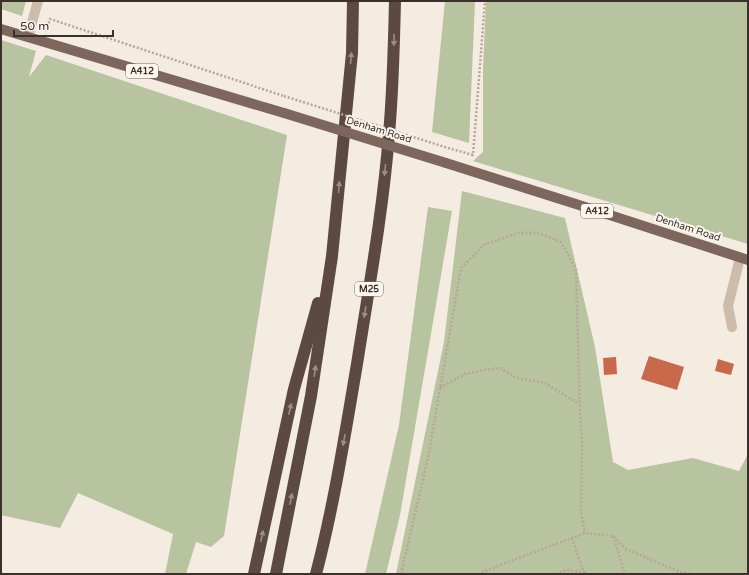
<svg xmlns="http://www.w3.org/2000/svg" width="749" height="575" viewBox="0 0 749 575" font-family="'Varela Round',sans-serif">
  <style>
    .green { fill: #b8c4a0 }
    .building { fill: #c8694b }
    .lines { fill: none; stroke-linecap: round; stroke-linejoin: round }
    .path { stroke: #b9a596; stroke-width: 2.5; stroke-dasharray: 2 2; stroke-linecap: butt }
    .minor { stroke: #cdbbac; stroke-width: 10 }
    .major { stroke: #7d675c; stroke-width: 10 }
    .highway { stroke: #5c4a42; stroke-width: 12 }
    .path-bridge { stroke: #b9a596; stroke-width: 2.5; stroke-dasharray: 2 2; stroke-linecap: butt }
    .major-bridge { stroke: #7d675c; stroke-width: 10 }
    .oneway { fill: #9c8e87 }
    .labels { text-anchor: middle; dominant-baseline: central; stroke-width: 4; stroke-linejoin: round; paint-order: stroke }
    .shield { fill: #fbf5ee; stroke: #756b66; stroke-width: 1 }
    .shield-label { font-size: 9px; font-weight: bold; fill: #3b302b }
    .street-label { font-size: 10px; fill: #3b302b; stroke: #fbf5ee }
  </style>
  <rect width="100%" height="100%" fill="#f4ebe1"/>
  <g class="green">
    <polygon points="1,1 26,1 22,16 1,9"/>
    <polygon points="445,1 475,1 469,143 432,132"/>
    <polygon points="486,1 748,1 748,244 473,161 483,152 483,69"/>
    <polygon points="1,40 36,51 29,77 46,55 287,135 224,536 211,547 196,542 186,574 165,574 173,534 78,493 60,528 1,515"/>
    <polygon points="462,191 565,218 595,347 613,462 628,470 693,458 739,471 748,454 748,574 396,574 444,342"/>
    <polygon points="428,207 452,211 400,515 386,574 365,574 399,425"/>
  </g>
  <g class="building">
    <polygon points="649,356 684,367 677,390 641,379"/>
    <polygon points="616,357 617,374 604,375 603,358"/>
    <polygon points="718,359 734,364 731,375 715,371"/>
  </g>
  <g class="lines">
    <g class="path">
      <polyline points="46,31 50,19 284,96"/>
      <polyline points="448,148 473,155 485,1"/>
      <polyline points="440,388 465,374 483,370 500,368 517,378 545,383 579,404"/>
      <polyline points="613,536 625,574"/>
      <polyline points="572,538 582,568 586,574"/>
      <polyline points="401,574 428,458 461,268 484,245 518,233 539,233 561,242 576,269 580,412 582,441 581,512 585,533"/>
      <polyline points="478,574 503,564 585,533 613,536 626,549 680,572 692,574"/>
      <polyline points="556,574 567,570 586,573"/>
    </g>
    <g class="minor">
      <polyline points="28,37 38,1"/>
      <polyline points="732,327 728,306 740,258"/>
    </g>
    <g class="major">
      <polyline points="1,29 284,113"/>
      <polyline points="446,163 579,205 748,260"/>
    </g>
    <g class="highway">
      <polyline points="254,574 294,389 318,303"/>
      <polyline points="276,574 311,396 332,256 352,53 353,1"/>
      <path d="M316,574C334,505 345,434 357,364C369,287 383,211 389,134C393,90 394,45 395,1"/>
    </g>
    <polyline class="path-bridge" points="284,96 448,148"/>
    <polyline class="major-bridge" points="284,113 446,163"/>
  </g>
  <defs><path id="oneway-solid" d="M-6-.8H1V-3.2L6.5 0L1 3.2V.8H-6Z"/></defs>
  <g class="oneway">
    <use href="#oneway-solid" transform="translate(394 40) rotate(91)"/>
    <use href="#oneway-solid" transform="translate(351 58) rotate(-85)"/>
    <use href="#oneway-solid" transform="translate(385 170) rotate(96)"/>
    <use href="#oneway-solid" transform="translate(339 187) rotate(-85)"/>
    <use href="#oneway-solid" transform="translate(365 312) rotate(99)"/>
    <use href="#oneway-solid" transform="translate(315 371) rotate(-82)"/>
    <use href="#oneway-solid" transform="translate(290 409) rotate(-78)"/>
    <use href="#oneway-solid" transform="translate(344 440) rotate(101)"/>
    <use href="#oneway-solid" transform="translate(291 499) rotate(-79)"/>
    <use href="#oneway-solid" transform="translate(262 536) rotate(-78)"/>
  </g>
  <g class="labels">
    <g class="shield">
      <rect x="126" y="64" width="32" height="14" rx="3"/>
      <rect x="581" y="204" width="32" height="14" rx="3"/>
      <rect x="355" y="282" width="28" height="14" rx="3"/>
    </g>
    <g class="shield-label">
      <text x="142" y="71">A412</text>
      <text x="597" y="211">A412</text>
      <text x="369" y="289">M25</text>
    </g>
    <g class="street-label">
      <text transform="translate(379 130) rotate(17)">Denham Road</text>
      <text transform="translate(688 228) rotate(18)">Denham Road</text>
    </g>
  </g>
  <rect width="749" height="575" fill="none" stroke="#3b302b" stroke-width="4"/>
  <path d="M14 30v6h99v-6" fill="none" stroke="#3b302b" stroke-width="2"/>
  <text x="20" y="30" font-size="12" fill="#3b302b" stroke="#fbf5ee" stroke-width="3" paint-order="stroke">50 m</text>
</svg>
